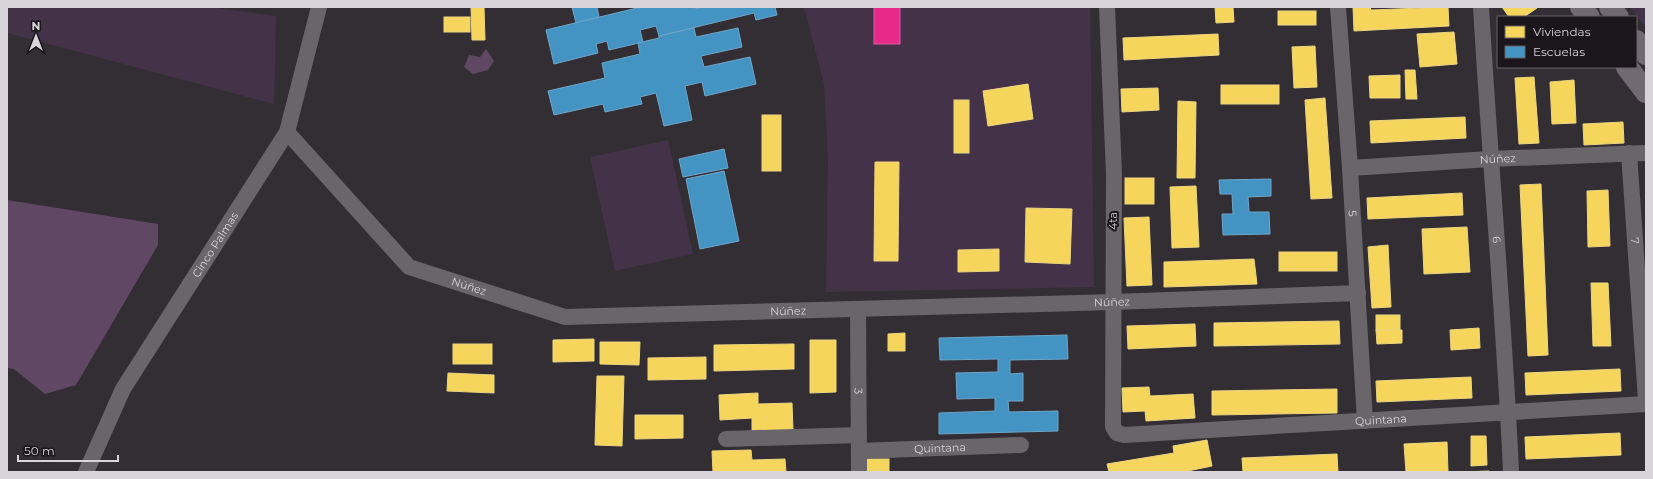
<svg xmlns="http://www.w3.org/2000/svg" width="1653" height="479" viewBox="0 0 1653 479" font-family="Montserrat,sans-serif">
  <style>
    .green { fill: #443348 }
    .water { fill: #604764 }
    .homes { fill: #f6d55c; stroke: #edd582 }
    .schools { fill: #4393c3; stroke: #70a6ca }
    .health { fill: #e7298a; stroke: #e35ca2 }
    .lines { fill: none; stroke-linecap: round; stroke-linejoin: round }
    .minor { stroke: #69656a; stroke-width: 16 }
    .highway { stroke: #716a72; stroke-width: 22 }
    .labels { text-anchor: middle; dominant-baseline: central; stroke-width: 4; stroke-linejoin: round; paint-order: stroke }
    .street-label { font-size: 11px; fill: #d9d4da; stroke: #1a161b }
  </style>
  <rect width="100%" height="100%" fill="#332e34"/>
  <g class="green">
    <polygon points="7,7 208,7 276,16 274,104 7,33"/>
    <polygon points="804,7 1090,7 1094,287 826,292 828,160 824,84"/>
    <polygon points="1630,7 1646,7 1646,28"/>
    <polygon points="668,140 693,254 615,271 590,157"/>
  </g>
  <g class="water">
    <polygon points="486,49 494,61 488,70 473,74 464,67 469,55 480,57"/>
    <polygon points="7,200 158,224 158,245 76,385 45,394 14,369 7,368"/>
  </g>
  <g class="homes">
    <polygon points="471,7 484,7 485,40 472,40"/>
    <polygon points="1215,7 1233,7 1234,22 1216,23"/>
    <polygon points="1353,7 1370,7 1371,10 1448,7 1449,26 1354,31"/>
    <polygon points="1502,7 1537,7 1537,8 1524,17 1509,17"/>
    <rect x="1278" y="11" width="38" height="14"/>
    <rect x="444" y="17" width="26" height="15"/>
    <polygon points="1454,32 1457,64 1420,67 1417,34"/>
    <polygon points="1218,34 1219,55 1124,60 1123,38"/>
    <polygon points="1315,46 1317,87 1294,88 1292,47"/>
    <polygon points="1405,70 1415,70 1417,99 1406,99"/>
    <polygon points="1400,75 1400,98 1370,98 1369,76"/>
    <polygon points="1534,77 1539,143 1519,144 1515,78"/>
    <polygon points="1574,80 1576,123 1552,124 1550,82"/>
    <polygon points="1028,84 1033,119 988,126 983,91"/>
    <rect x="1221" y="85" width="58" height="19"/>
    <polygon points="1158,88 1159,110 1122,112 1121,89"/>
    <polygon points="1325,98 1332,198 1311,199 1305,100"/>
    <rect x="954" y="100" width="15" height="53"/>
    <polygon points="1178,101 1196,102 1195,178 1177,178"/>
    <rect x="762" y="115" width="19" height="56"/>
    <polygon points="1465,117 1466,138 1371,143 1370,121"/>
    <polygon points="1623,122 1624,143 1584,145 1583,124"/>
    <polygon points="875,162 899,162 898,261 874,261"/>
    <rect x="1125" y="178" width="29" height="26"/>
    <polygon points="1541,184 1548,355 1528,356 1520,185"/>
    <polygon points="1196,186 1199,247 1172,248 1170,187"/>
    <polygon points="1608,190 1610,246 1588,247 1587,191"/>
    <polygon points="1462,193 1463,215 1368,219 1367,198"/>
    <polygon points="1026,208 1072,209 1070,264 1025,262"/>
    <polygon points="1149,217 1152,285 1127,286 1124,218"/>
    <polygon points="1467,227 1470,272 1424,274 1422,229"/>
    <polygon points="1388,245 1391,307 1372,308 1368,247"/>
    <polygon points="999,249 999,271 958,272 958,250"/>
    <rect x="1279" y="252" width="58" height="19"/>
    <polygon points="1254,259 1257,284 1164,287 1164,262"/>
    <polygon points="1591,283 1608,283 1611,346 1593,346"/>
    <rect x="1376" y="315" width="24" height="15"/>
    <polygon points="1339,321 1340,344 1214,346 1214,323"/>
    <polygon points="1195,324 1196,346 1128,349 1127,326"/>
    <polygon points="1479,328 1480,348 1451,350 1450,330"/>
    <polygon points="1376,330 1402,330 1402,343 1377,344"/>
    <polygon points="905,333 905,351 888,351 888,334"/>
    <polygon points="594,339 594,361 553,362 553,340"/>
    <polygon points="810,340 836,340 836,392 810,393"/>
    <polygon points="600,342 640,342 639,365 600,364"/>
    <rect x="453" y="344" width="39" height="20"/>
    <polygon points="794,344 794,369 714,371 714,345"/>
    <polygon points="706,357 706,379 648,380 648,358"/>
    <polygon points="1620,369 1621,391 1526,395 1525,373"/>
    <polygon points="448,373 494,375 494,393 447,391"/>
    <polygon points="597,376 624,376 622,446 595,445"/>
    <polygon points="1471,377 1472,398 1377,402 1376,381"/>
    <polygon points="1149,387 1150,396 1193,394 1195,418 1146,421 1145,411 1123,412 1122,388"/>
    <polygon points="1337,389 1337,413 1212,415 1212,391"/>
    <polygon points="758,393 758,404 792,403 793,430 752,431 752,418 720,420 719,395"/>
    <polygon points="635,415 683,415 683,438 635,439"/>
    <polygon points="1620,433 1621,455 1526,459 1525,437"/>
    <polygon points="1471,436 1486,436 1487,465 1471,466"/>
    <polygon points="1207,440 1212,466 1183,472 1109,472 1107,464 1174,453 1173,446"/>
    <polygon points="1447,442 1448,472 1406,472 1404,444"/>
    <polygon points="751,450 752,460 785,459 786,472 713,472 712,451"/>
    <polygon points="1337,454 1338,472 1243,472 1242,458"/>
    <rect x="867" y="459" width="22" height="13"/>
    <polygon points="1489,471 1489,472 1461,472"/>
  </g>
  <g class="schools">
    <polygon points="572,7 597,7 599,17 576,23"/>
    <polygon points="641,7 696,7 696,9 702,7 775,7 777,15 756,20 754,13 659,36 656,26 640,30 643,42 609,50 607,41 596,44 598,53 554,64 546,30"/>
    <polygon points="694,28 696,37 738,28 742,47 701,56 704,67 750,57 756,84 705,96 702,82 685,86 692,120 664,126 656,93 640,97 642,104 605,112 603,104 554,115 548,91 605,78 602,63 640,54 638,43 659,38 659,36"/>
    <polygon points="724,149 728,168 683,177 679,159"/>
    <polygon points="724,171 739,241 700,249 686,179"/>
    <polygon points="1271,179 1271,196 1248,197 1249,212 1269,212 1270,234 1223,235 1222,214 1233,214 1232,194 1220,194 1219,180"/>
    <polygon points="1067,335 1068,359 1010,360 1010,374 1023,373 1023,401 1008,401 1009,412 1058,411 1058,431 939,434 939,413 995,411 995,398 957,399 956,373 998,372 998,359 940,360 939,338"/>
  </g>
  <rect class="health" x="874" y="7" width="26" height="37"/>
  <g class="lines">
    <g class="minor">
      <path id="s1" d="M1107,7L1114,174L1113,427L1117,433L1124,435L1646,404"/>
      <path id="s2" d="M1338,7L1350,168L1365,421"/>
      <path id="s3" d="M1481,7C1490,162 1504,317 1511,472"/>
      <path id="s4" d="M287,132L409,267L565,317L1113,302L1358,293"/>
      <path id="s5" d="M1629,153L1646,400"/>
      <path id="s6" d="M1350,168L1490,159L1646,153"/>
      <path id="s7" d="M858,310L859,472"/>
      <polyline points="726,439 859,435"/>
      <path id="s8" d="M859,451L1021,445"/>
      <path id="s9" d="M86,472L123,389L287,132L319,7"/>
    </g>
    <g class="highway">
      <polyline points="1581,7 1589,17"/>
      <polyline points="1610,7 1618,17"/>
      <polyline points="1636,41 1646,54"/>
      <polyline points="1627,67 1646,92"/>
    </g>
  </g>
  <g class="labels">
    <g class="street-label">
      <text stroke="none"><textPath href="#s6" startOffset="148">Núñez</textPath></text>
      <text stroke="none"><textPath href="#s2" startOffset="207">5</textPath></text>
      <text transform="translate(1113 221) rotate(-90)">4ta</text>
      <text stroke="none"><textPath href="#s3" startOffset="233">6</textPath></text>
      <text stroke="none"><textPath href="#s5" startOffset="88">7</textPath></text>
      <text stroke="none"><textPath href="#s9" startOffset="262">Cinco Palmas</textPath></text>
      <text stroke="none"><textPath href="#s4" startOffset="245">Núñez</textPath></text>
      <text stroke="none"><textPath href="#s4" startOffset="893">Núñez</textPath></text>
      <text stroke="none"><textPath href="#s4" startOffset="569">Núñez</textPath></text>
      <text stroke="none"><textPath href="#s7" startOffset="81">3</textPath></text>
      <text stroke="none"><textPath href="#s1" startOffset="692">Quintana</textPath></text>
      <text stroke="none"><textPath href="#s8" startOffset="81">Quintana</textPath></text>
    </g>
  </g>
  <rect width="1653" height="479" fill="none" stroke="#d9d4da" stroke-width="16"/>
  <rect x="1497" y="16" width="140" height="52" fill="#1a161b" stroke="#666267"/>
  <rect x="1505" y="26" width="20" height="12" fill="#f6d55c" stroke="#666267"/>
  <text x="1533" y="36" font-size="12" fill="#d9d4da">Viviendas</text>
  <rect x="1505" y="46" width="20" height="12" fill="#4393c3" stroke="#666267"/>
  <text x="1533" y="56" font-size="12" fill="#d9d4da">Escuelas</text>
  <g transform="translate(36 36)" stroke="#1a161b" stroke-width="3" paint-order="stroke">
  <path d="M0-3L7 15L0 10L-7 15Z" fill="#d9d4da"/>
  <text y="-6" font-size="11" font-weight="bold" text-anchor="middle" fill="#d9d4da">N</text>
  </g>
  <path d="M18 455v6h100v-6" fill="none" stroke="#d9d4da" stroke-width="2"/>
  <text x="24" y="455" font-size="12" fill="#d9d4da" stroke="#1a161b" stroke-width="3" paint-order="stroke">50 m</text>
</svg>
